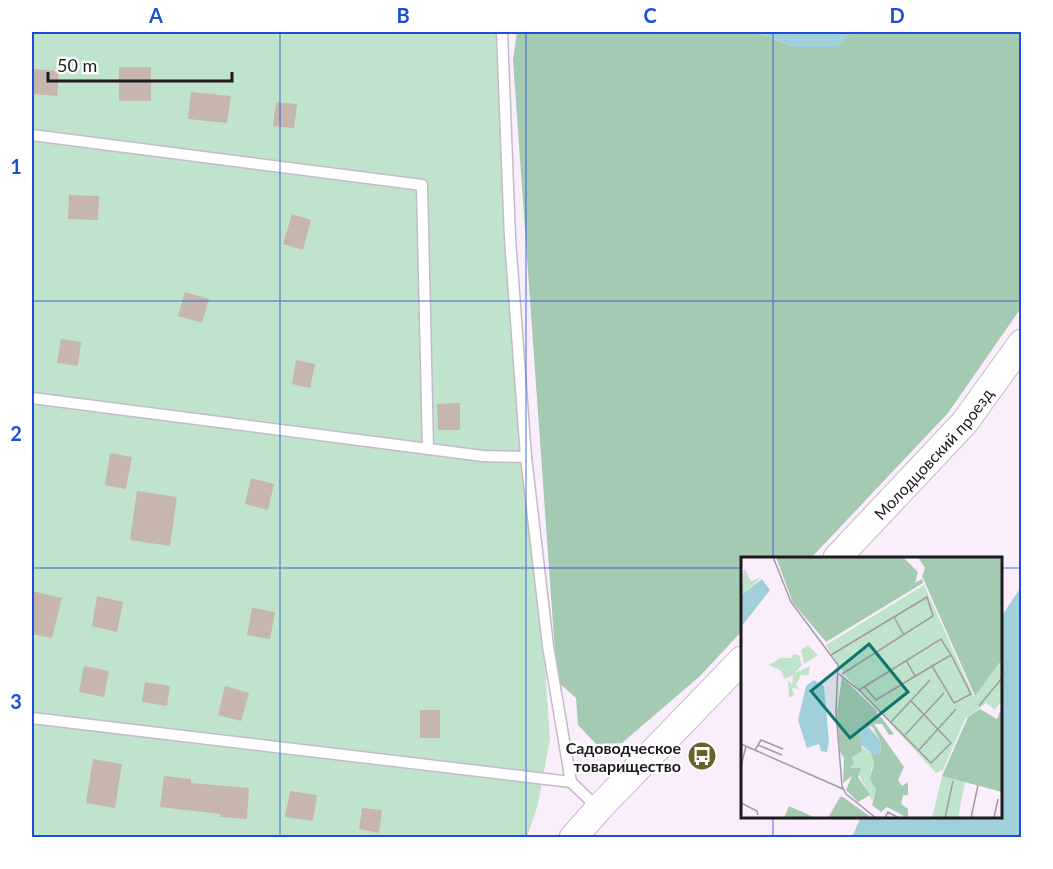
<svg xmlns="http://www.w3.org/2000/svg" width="1053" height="869" viewBox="0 0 1053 869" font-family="Lato,sans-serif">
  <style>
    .green { fill: #bfe3cb }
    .forest { fill: #a5cab2 }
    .water { fill: #a0d1db }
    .building { fill: #c6b6ad }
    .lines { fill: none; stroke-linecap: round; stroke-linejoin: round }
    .service-casing { stroke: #c5bac7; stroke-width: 13 }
    .tertiary-casing { stroke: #c5bac7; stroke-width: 29 }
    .service { stroke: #fff; stroke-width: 10 }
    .tertiary { stroke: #fff; stroke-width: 27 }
    .grid { fill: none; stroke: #1d4ed8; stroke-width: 1.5; stroke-opacity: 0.55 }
    .labels { text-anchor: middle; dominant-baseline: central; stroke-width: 4.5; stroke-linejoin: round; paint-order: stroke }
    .street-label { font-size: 16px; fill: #1e1a1f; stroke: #fff }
    .poi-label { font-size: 16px; font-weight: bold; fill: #1e1a1f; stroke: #fff; text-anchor: end }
    .inset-road { fill: none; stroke: #a299a4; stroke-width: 1.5 }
    .view { fill: #0f766e; fill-opacity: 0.15; stroke: #0f766e; stroke-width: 3 }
    .inset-edge { fill: none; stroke: #1e1a1f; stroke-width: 3 }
    .neatline { fill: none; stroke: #1d4ed8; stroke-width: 2 }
    .grid-label { font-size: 20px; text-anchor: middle; font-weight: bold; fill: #1d4ed8 }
  </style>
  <rect width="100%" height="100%" fill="#faeefc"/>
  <polygon class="green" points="32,32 502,32 550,739 538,804 527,837 32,837"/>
  <polygon class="forest" points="517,32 755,32 795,47 837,46 851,32 1021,32 1021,308 948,413 811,558 742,558 742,631 700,676 622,743 596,744 578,725 576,698 557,681 513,60"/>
  <g class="water">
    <polygon points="755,32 851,32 837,47 795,47"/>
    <polygon points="1021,587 1021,837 852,837 861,817 1000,816 1001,617"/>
  </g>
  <g class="building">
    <rect x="119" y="67" width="32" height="34"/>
    <polygon points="32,69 59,71 57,96 32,94"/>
    <polygon points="191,92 231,96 227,123 188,119"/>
    <polygon points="276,102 297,104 294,128 273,126"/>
    <polygon points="69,195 99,196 98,220 68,219"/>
    <polygon points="292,214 311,220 303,250 283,244"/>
    <polygon points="185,292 209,299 202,323 178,316"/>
    <polygon points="61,339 81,342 78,366 57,363"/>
    <polygon points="296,360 315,364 310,388 292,384"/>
    <polygon points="460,403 460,430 438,430 437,404"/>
    <polygon points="110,453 132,457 126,489 105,485"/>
    <polygon points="251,478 274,484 268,510 245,504"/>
    <polygon points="137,491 177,497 170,546 130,540"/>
    <polygon points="32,591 62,598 52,638 32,634"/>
    <polygon points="97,596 123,602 117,632 92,626"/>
    <polygon points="252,608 275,612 270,639 247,635"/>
    <polygon points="84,666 109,671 104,697 79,692"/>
    <polygon points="145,682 170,686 167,706 142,702"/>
    <polygon points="225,686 249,693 241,721 218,715"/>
    <rect x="420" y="710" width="20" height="28"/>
    <polygon points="93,759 122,764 115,808 86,803"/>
    <polygon points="164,776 191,779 191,783 249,788 247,819 220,817 220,814 160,807"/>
    <polygon points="290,791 317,795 313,821 285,817"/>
    <polygon points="362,808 382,810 379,833 359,829"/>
  </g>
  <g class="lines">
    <g class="service-casing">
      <g id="service">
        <polyline points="502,32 510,238 526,457"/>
        <polyline points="32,135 422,185 428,449"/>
        <polyline points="32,398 483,456 526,457 548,646 571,782 598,808"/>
        <polyline points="32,718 571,782"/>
      </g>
    </g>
    <g class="tertiary-casing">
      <g id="tertiary">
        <path id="s1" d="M837,558L965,422L1022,343"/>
        <polyline points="573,838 599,808 742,660"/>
      </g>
    </g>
    <use href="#service" class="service"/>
    <use href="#tertiary" class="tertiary"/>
  </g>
  <path class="grid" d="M280,32V838M526,32V838M773,32V558M32,301H1022M32,568H742M1000,568H1022M773,816V838"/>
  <defs>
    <g id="bus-disc" transform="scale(1.5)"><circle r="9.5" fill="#6a612e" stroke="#fff"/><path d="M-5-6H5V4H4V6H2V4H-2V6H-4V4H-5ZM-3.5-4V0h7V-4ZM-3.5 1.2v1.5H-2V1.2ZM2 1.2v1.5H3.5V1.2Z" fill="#fff"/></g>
  </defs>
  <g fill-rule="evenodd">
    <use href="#bus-disc" x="702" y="756"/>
  </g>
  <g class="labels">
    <g class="street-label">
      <text stroke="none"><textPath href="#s1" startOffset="142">Молодцовский проезд</textPath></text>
    </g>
    <g class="poi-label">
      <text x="681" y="747">Садоводческое<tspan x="681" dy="18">товарищество</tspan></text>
    </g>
  </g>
  <g transform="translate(741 557)">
    <rect width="261" height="261" fill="#faeefc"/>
    <path d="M3,11L10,24L21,20L0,38ZM183,28L233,140L261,104V143L254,153L245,146L224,162L202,213L195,216L104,118L85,88ZM67,88L77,98L63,107L60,93ZM52,97L58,98L61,108L54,116L69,109L68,118H60L55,128L58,132L51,131L53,138L48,141L47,123L51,128L52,118L44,122L39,113L28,108L39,101H51ZM122,191L130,196L133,206L130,213L135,232L131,244L115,212L108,211L111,200ZM201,219L224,225L217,261H191Z" fill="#bfe3cb"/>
    <path d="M35,0H162L177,15L174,26L181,22L182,26L85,85L52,46ZM177,0H261V103L234,139L181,19L184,11ZM101,120L136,154L135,159L140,160L153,177L148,178L141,167H133L163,210L157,223L161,229L167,225V238H162L160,247L167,252V261L146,250L140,255L131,248L135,232L129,222L133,206L130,196L140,195L139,183L131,169L119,172L121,194L111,200L113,207L108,211H120L117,220L129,238L117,245L105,233L111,219L102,226L103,201L99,195L96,154ZM261,150V235L201,219L227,160L239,152L256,162ZM99,240H102L131,261H87ZM48,249L75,261H43Z" fill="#a5cab2"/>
    <path d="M21,22L29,33L0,70V38ZM73,123L83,129L88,183L86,195L80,194L78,187L66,191L57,163L65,129ZM124,166L139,183L140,196L134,199L120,188L119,169Z" fill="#a0d1db"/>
    <path class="inset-road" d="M32,0L50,45L97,108L95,154L101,229L105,237L135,261M153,60L163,78M90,98L186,40L192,59L101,117M165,103L174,119M98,117L118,133L200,82L210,98L230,137L213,146L191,109L210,98M123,129L135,143L191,109M118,133L190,206L210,186L170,144M238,149L261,121M150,165L189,123M164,178L203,136M0,187L102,232M17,188L41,198M14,193L20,183L42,192M178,193L215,152M0,209L5,189M0,246L16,254L17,258M144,261L147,255L158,261M204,261L212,224M230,261L237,228M253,261L257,242"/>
    <path class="view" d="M128,87L167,135L109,181L70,134Z"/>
    <rect width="261" height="261" class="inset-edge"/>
  </g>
  <rect width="1053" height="869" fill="none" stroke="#ffffff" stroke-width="66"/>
  <path d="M48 72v9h184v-9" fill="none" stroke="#1e1a1f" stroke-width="3"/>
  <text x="57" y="72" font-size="18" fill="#1e1a1f" stroke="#ffffff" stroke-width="4.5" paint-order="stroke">50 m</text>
  <rect x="33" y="33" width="987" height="803" class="neatline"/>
  <g class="grid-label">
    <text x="156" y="23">A</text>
    <text x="403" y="23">B</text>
    <text x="650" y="23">C</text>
    <text x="897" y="23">D</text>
    <text x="16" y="174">1</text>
    <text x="16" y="441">2</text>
    <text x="16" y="709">3</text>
  </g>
</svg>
